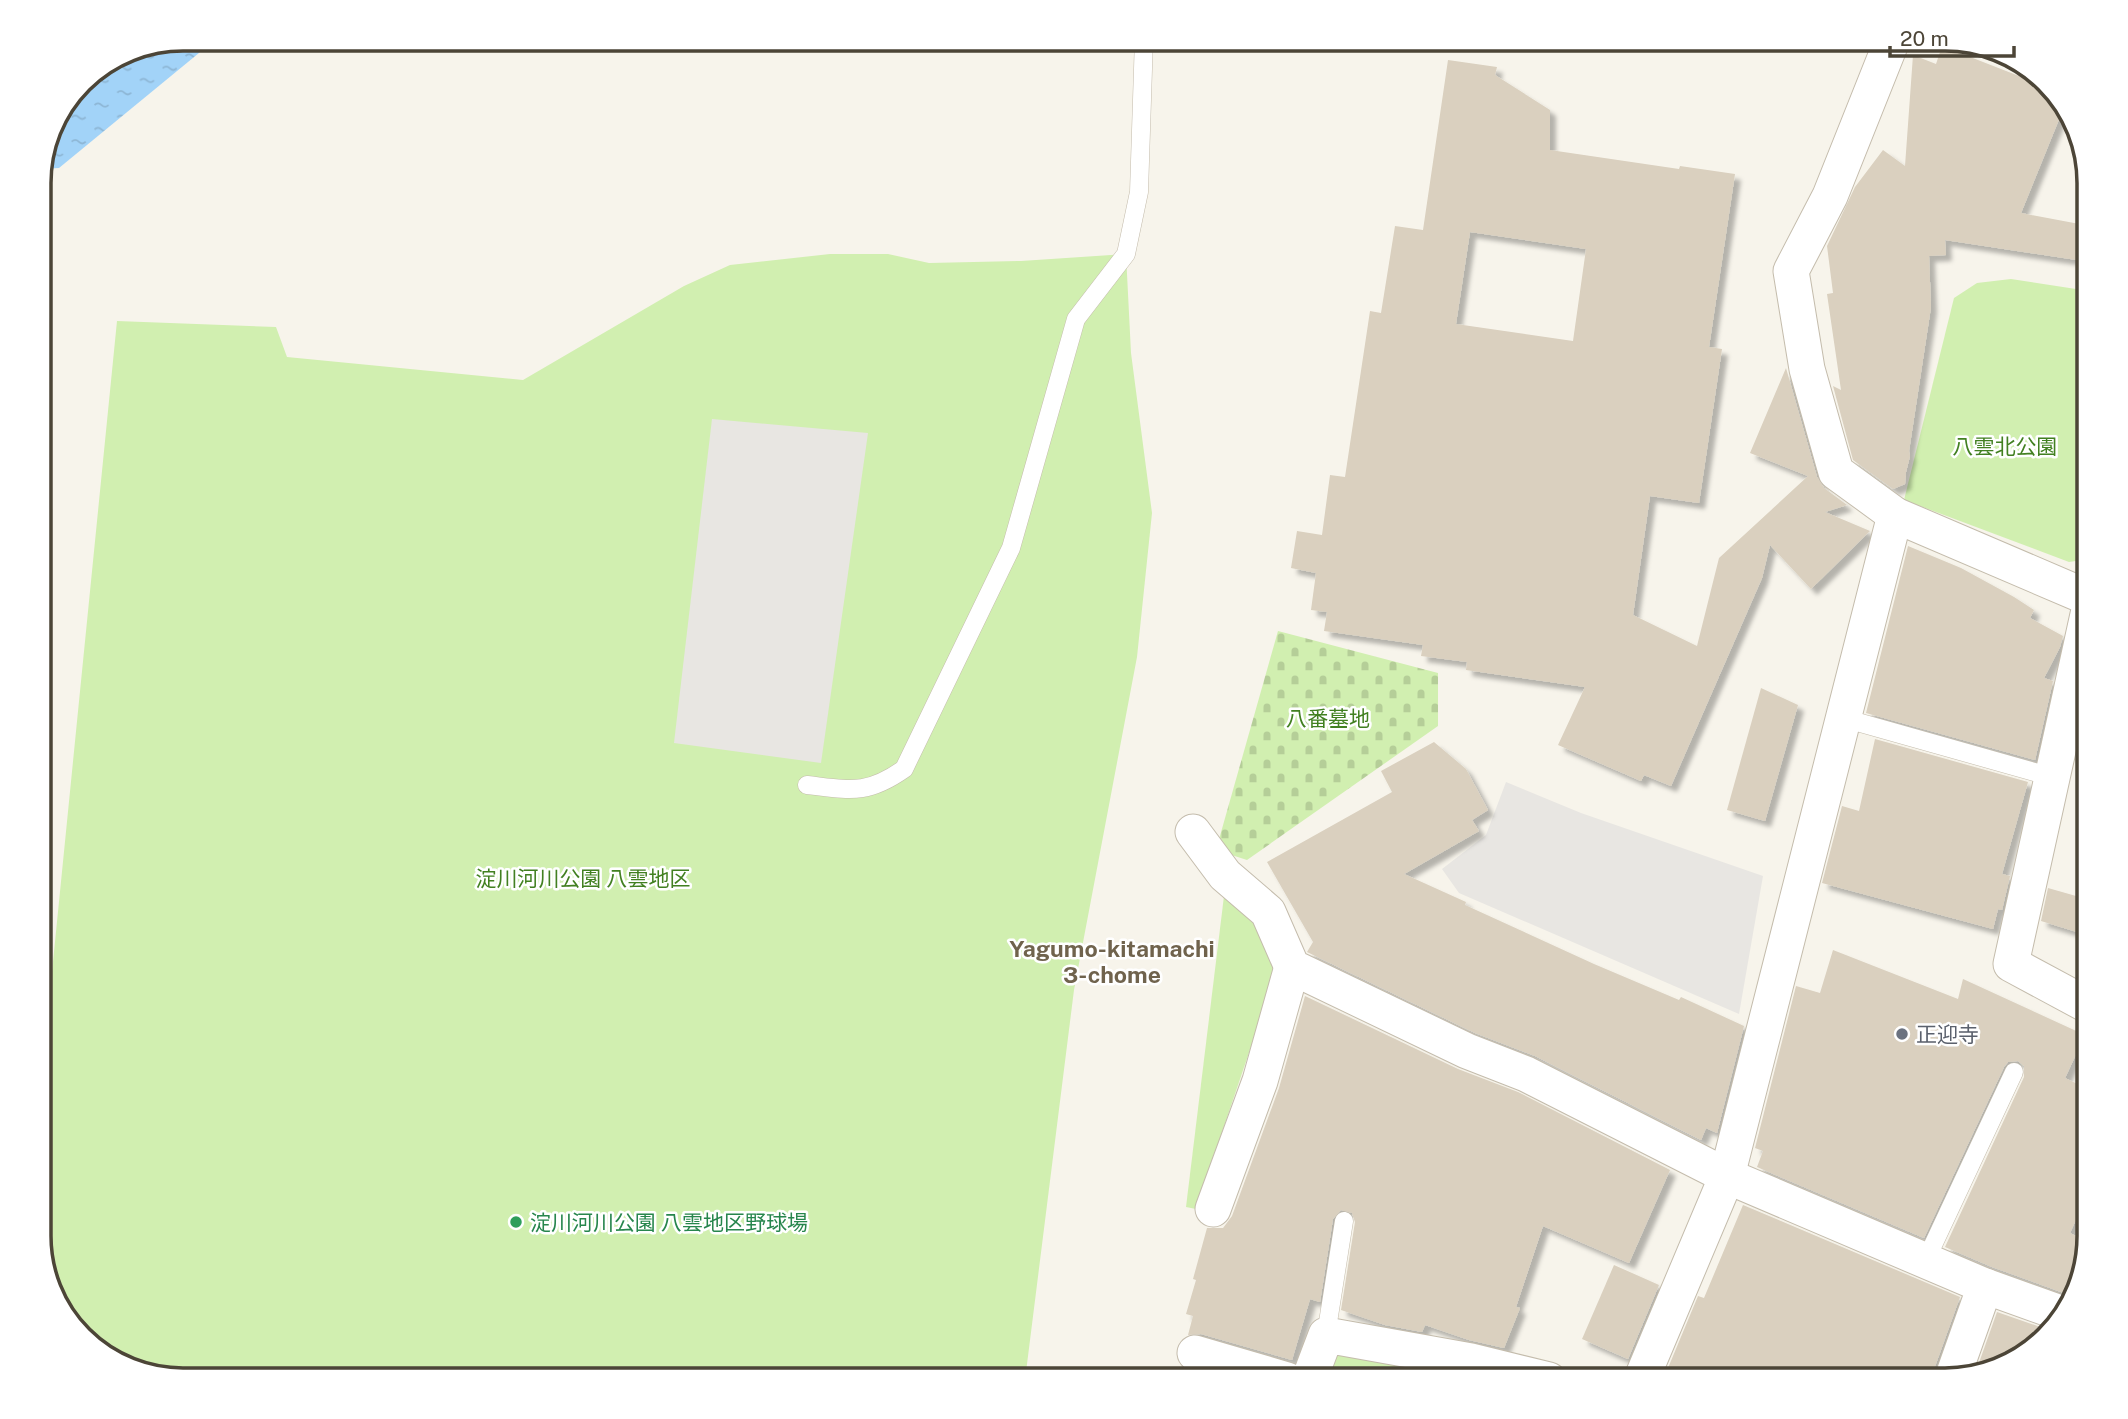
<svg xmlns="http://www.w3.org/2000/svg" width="2128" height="1419" viewBox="0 0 2128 1419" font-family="'Public Sans','Noto Sans JP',sans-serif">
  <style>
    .cemetery { fill: url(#cemetery-stones) }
    .park { fill: #d1efb0 }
    .parking { fill: #e8e6e2 }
    .water { fill: url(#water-ripples) }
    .building { fill: #dad0bf; fill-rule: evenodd; filter: url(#shadow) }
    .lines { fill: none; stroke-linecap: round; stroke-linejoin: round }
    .lane-casing { stroke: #c4bcac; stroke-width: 19 }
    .street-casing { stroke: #c4bcac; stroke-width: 37 }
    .lane { stroke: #fff; stroke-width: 18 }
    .street { stroke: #fff; stroke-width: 35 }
    .worship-dot { fill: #6b7280; stroke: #fff; stroke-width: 2.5 }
    .leisure-dot { fill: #2e9e5b; stroke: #fff; stroke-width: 2.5 }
    .labels { text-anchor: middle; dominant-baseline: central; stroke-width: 5; stroke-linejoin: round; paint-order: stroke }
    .park-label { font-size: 21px; fill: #428021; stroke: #fff }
    .worship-label { font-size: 21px; fill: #5b616d; stroke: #fff; text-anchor: start }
    .leisure-label { font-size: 21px; fill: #27864d; stroke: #fff; text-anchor: start }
    .neighbourhood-label { font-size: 23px; font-weight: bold; fill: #70634d; stroke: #fff }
    .rim { fill: none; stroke: #4c4537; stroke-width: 3.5 }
  </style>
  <defs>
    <pattern id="cemetery-stones" width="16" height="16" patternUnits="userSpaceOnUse" patternTransform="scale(1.75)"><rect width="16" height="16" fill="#d1efb0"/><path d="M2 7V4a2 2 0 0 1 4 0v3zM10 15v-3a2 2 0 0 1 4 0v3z" fill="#b5ce98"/></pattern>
    <pattern id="water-ripples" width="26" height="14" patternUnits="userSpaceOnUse" patternTransform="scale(1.75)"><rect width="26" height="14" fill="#a2d3f8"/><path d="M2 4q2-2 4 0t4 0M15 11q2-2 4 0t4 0" fill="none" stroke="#8db6d5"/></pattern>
    <filter id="shadow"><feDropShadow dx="6" dy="6" stdDeviation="2" flood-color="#0004"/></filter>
  </defs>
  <rect width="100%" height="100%" fill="#f7f4eb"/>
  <polygon class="cemetery" points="1278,631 1438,673 1438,726 1247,860 1216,850"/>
  <g class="park">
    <polygon points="830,254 888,254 929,263 1021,261 1126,254 1131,353 1152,513 1137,657 1074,990 1025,1380 183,1380 102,1356 58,1308 39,1246 39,1102 117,321 276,327 287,357 523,380 684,286 730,265"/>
    <polygon points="2011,279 2089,291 2089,559 2069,562 1904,500 1954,298 1977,283"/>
    <polygon points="1224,896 1243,903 1278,967 1196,1209 1186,1207"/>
    <polygon points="1338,1348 1470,1374 1467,1380 1322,1380"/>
  </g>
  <g class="parking">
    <polygon points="712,419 868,433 821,763 674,743"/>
    <polygon points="1506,782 1581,813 1763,876 1739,1014 1459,893 1442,869 1486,835"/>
  </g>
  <polygon class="water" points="183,38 216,39 59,168 40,169 50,127 81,80 128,49"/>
  <g class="building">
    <polygon points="1942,46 2047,87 2064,107 2021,213 2090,226 2090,262 1945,240 1946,255 1929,256 1931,307 1909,451 1910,456 1906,472 1905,484 1893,489 1853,460 1833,386 1841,390 1827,294 1833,293 1827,246 1855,187 1883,150 1905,166 1913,55 1936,64"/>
    <path d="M1448,60L1497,67L1495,75L1550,110V150L1679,169L1680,166L1735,174L1709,347L1722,349L1699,503L1650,496L1633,615L1697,646L1719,558L1808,476L1750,453L1786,368L1817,477L1824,488L1847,505L1825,512L1870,531L1811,589L1770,545L1762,578L1671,786L1644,775L1641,781L1558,745L1585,687L1466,670L1467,662L1421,656L1423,645L1324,631L1327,612L1311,610L1316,573L1291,568L1297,531L1322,535L1330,475L1345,477L1370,311L1381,313L1395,226L1423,230ZM1470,232L1586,249L1573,341L1456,324Z"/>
    <polygon points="1908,546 1961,568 2014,597 2034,610 2030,618 2063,636 2060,647 2044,678 2053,681 2035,760 1866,713"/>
    <polygon points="1761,688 1798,705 1765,821 1727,810"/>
    <polygon points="1875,739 2028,782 2002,874 2010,876 2002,910 1998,909 1993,929 1822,883 1842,806 1859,811"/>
    <polygon points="1434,742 1466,769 1488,810 1472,820 1479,831 1404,874 1466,902 1465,905 1594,964 1679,1000 1681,997 1744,1026 1717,1133 1706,1128 1701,1140 1535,1056 1475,1033 1307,952 1313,942 1267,862 1392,792 1381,771"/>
    <polygon points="2048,888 2090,900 2090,936 2041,921"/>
    <polygon points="1833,950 1958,999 1963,979 2085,1035 2065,1078 2090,1090 2090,1188 2070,1233 2088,1242 2072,1296 1992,1267 1945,1247 2024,1077 2024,1066 2018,1061 2008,1062 2004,1067 1924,1238 1757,1167 1763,1151 1755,1148 1796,986 1820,993"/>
    <polygon points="1305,996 1458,1069 1518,1092 1670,1170 1629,1263 1543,1226 1516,1307 1520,1308 1504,1348 1469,1340 1425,1325 1422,1332 1385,1325 1341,1310 1355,1222 1352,1213 1341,1210 1333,1219 1320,1302 1310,1299 1292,1360 1201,1334 1188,1335 1193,1316 1186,1314 1196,1280 1193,1279 1207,1228 1223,1228 1232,1216 1279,1088"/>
    <polygon points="1743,1205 1960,1297 1933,1372 1932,1380 1663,1380 1698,1296 1704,1298"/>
    <polygon points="1614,1265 1659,1285 1628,1359 1582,1339"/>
    <polygon points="1997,1312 2049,1330 2010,1365 1975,1374"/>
    <polygon points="1191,1373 1217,1380 1189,1381"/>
  </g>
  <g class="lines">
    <g class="lane-casing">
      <g id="lane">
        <polyline points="1843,718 2052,777"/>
        <path d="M807,785C851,790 867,795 904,769L1011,548L1076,319L1126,254L1139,192L1144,38"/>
        <polyline points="1926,1260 2014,1072"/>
        <polyline points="1326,1335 1344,1221"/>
      </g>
    </g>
    <g class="street-casing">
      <g id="street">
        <polyline points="1893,38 1830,196 1791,271 1807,369 1836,472 1895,515 2089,598"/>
        <polyline points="2089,610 2011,964 2089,1006"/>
        <polyline points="1193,832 1225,875 1268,912 1292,967 1467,1051 1526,1074 1727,1176 1985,1286 2066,1315"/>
        <polyline points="1213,1209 1260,1081 1292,967"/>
        <polyline points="1195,1353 1287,1380"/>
        <polyline points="1952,1379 1985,1286"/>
        <polyline points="1309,1380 1326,1335 1471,1361 1549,1380"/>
        <polyline points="1641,1380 1727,1176 1895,515"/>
      </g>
    </g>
    <use href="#lane" class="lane"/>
    <use href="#street" class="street"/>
  </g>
  <circle class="worship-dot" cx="1902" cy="1034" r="7"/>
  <circle class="leisure-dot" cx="516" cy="1222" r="7"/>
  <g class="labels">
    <g class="park-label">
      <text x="2005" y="446">八雲北公園</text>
      <text x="1328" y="718">八番墓地</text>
      <text x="583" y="878">淀川河川公園 八雲地区</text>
    </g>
    <g class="worship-label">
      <text x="1916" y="1034">正迎寺</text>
    </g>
    <g class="leisure-label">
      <text x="530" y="1222">淀川河川公園 八雲地区野球場</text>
    </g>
    <g class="neighbourhood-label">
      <text x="1112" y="948">Yagumo-kitamachi<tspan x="1112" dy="26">3-chome</tspan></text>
    </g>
  </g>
  <path d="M0 0H2128V1419H0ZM183 51H1945A132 132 0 0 1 2077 183V1236A132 132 0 0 1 1945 1368H183A132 132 0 0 1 51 1236V183A132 132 0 0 1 183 51Z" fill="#fff" fill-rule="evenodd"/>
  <path class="rim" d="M183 51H1945A132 132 0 0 1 2077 183V1236A132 132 0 0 1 1945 1368H183A132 132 0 0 1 51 1236V183A132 132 0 0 1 183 51Z"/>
  <path d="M1890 46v10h124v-10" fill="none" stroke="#4c4537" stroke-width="3.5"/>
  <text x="1900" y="46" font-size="21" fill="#4c4537" stroke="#ffffff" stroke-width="5" paint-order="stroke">20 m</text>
</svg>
